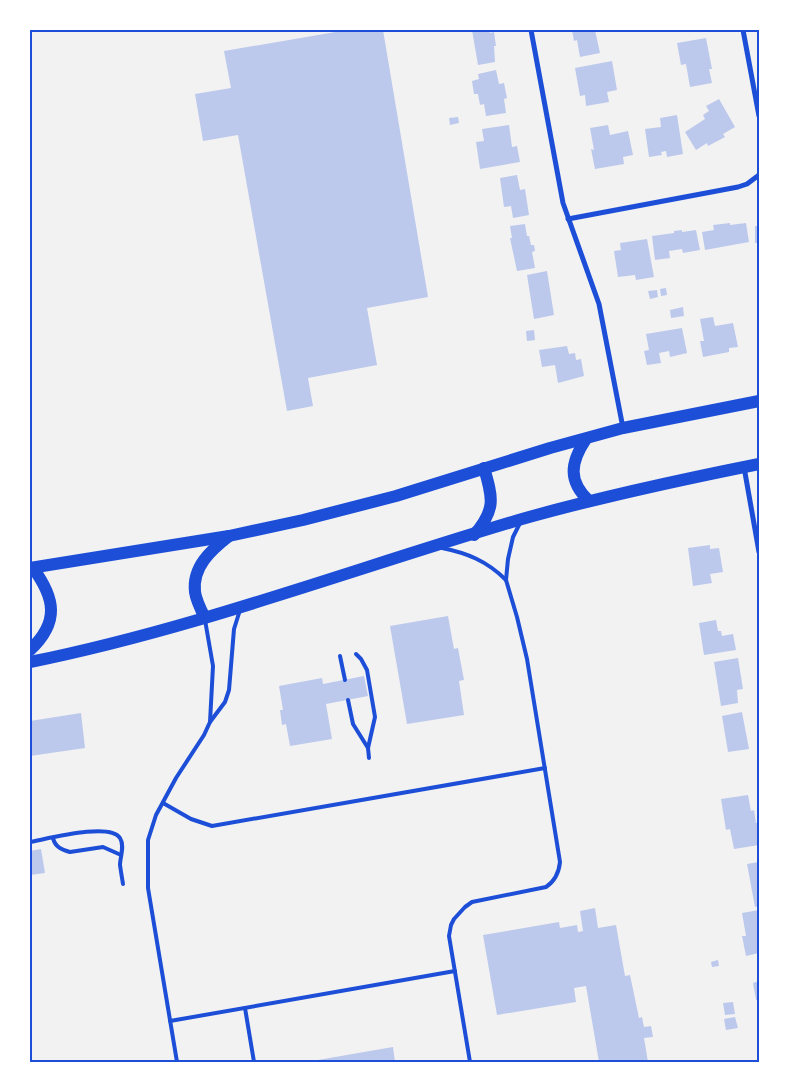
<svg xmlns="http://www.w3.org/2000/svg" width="789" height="1092" viewBox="0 0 789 1092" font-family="Roboto,sans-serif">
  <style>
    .building { fill: #bdc9ec }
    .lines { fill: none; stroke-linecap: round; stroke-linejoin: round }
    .service { stroke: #1d4ed8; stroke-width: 4 }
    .minor { stroke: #1d4ed8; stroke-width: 5 }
    .primary { stroke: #1d4ed8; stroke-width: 12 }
    .neatline { fill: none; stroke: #1d4ed8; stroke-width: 2 }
  </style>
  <rect width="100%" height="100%" fill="#f2f2f2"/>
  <g class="building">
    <polygon points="347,30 383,30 428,297 367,308 377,365 308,378 313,406 287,411 238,135 203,141 195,94 231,88 224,51"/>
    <polygon points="472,30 489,30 490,33 494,32 496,46 494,46 495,62 478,65"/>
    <polygon points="572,30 595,30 600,53 580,57 577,40 574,41"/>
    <polygon points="706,38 712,69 709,69 712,83 690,87 686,64 681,65 677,43"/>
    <polygon points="612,61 617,90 607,92 609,102 586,106 585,95 580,96 575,68"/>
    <polygon points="496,70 499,84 504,83 507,98 504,99 506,113 486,116 484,104 480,105 478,94 474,94 472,81 479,79 478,74"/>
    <polygon points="719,99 735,127 723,134 725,137 708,146 707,143 696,150 685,132 705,119 703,115 709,111 706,106"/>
    <polygon points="677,115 683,154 667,157 666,151 661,152 662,155 649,157 645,129 661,127 660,118"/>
    <polygon points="458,117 459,123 450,125 449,118"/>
    <polygon points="509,125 512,147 517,146 520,162 480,169 476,142 484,141 482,129"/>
    <polygon points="608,125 610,135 628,131 633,155 623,157 624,164 595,169 591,149 594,150 590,128"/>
    <polygon points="517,175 520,190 525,189 529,215 513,218 511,206 504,207 500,178"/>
    <polygon points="730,223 730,225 746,223 749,242 705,250 702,232 714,230 713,225"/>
    <polygon points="525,224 527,236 529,236 531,245 534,245 535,251 532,252 535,268 517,271 510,238 512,238 510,226"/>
    <rect x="755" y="226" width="4" height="17"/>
    <polygon points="682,230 682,232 696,230 700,250 683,253 682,249 669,251 670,258 655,260 652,236 674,233 674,231"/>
    <polygon points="647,239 654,277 636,280 635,275 618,277 614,251 621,250 620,243"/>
    <polygon points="547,271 554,315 534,319 527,275"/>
    <polygon points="666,288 667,295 661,296 660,289"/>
    <polygon points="657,290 658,297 650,299 648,291"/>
    <polygon points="683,307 684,316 671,318 670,310"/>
    <polygon points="713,317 715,326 733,323 738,347 729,348 729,352 703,357 700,341 704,341 700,319"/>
    <polygon points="682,328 687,353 670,357 669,351 659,353 661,363 647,365 644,351 649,350 646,334"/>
    <polygon points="534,330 535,340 527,341 526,331"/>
    <polygon points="567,346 569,354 575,353 576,360 581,359 584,376 558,383 555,365 542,367 539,350"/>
    <polygon points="710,545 710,549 719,548 723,572 710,574 712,583 693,586 688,548"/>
    <polygon points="448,616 454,649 458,648 464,680 459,681 464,715 407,724 390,626"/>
    <polygon points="716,620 718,631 721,631 722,636 733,634 736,650 704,655 699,623"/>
    <polygon points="738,658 743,689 737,690 738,703 721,706 714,662"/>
    <polygon points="364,676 368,696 326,704 332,739 290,746 286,724 282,725 280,710 283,710 279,686 322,678 323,684"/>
    <polygon points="742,712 749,749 728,752 722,716"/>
    <polygon points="81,713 85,748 30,756 30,721"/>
    <polygon points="748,795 751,811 754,810 756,823 759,823 759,845 734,849 730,829 726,830 721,799"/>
    <polygon points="41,849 45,873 30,875 30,851"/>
    <polygon points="759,862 759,906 755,907 747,864"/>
    <polygon points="595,908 598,928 616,925 625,976 630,975 639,1018 642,1017 644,1027 651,1026 653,1037 644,1038 648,1062 599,1062 586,986 574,988 576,1002 497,1015 483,935 559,922 560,928 577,925 578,932 583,931 580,911"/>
    <polygon points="759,910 759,953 746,956 742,936 746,936 742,913"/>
    <polygon points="718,960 719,966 712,967 711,962"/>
    <polygon points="759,981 759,1000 756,1000 753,983"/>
    <polygon points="733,1002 735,1014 725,1015 723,1003"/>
    <polygon points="735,1017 738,1028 726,1030 724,1019"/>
    <polygon points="393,1047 395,1062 312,1062 312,1061"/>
  </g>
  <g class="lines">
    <g class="service">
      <path d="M442,548C467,553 487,561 506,580"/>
      <polyline points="205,620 213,666 210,722"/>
      <polyline points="356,654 361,659 367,670 375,717 368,748 369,758"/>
      <polyline points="340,656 345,680"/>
      <polyline points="348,700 353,724 368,748"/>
      <polyline points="163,803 191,819 212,826 545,768"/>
      <path d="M53,838C55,847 62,850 70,852L103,847L121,855"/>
      <path d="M30,842C47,839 110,822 120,838C125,846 120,857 120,865C121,872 122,878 123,884"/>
      <polyline points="245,1008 254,1062"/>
      <polyline points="170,1021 455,971"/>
      <polyline points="177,1062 148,888 148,840 156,815 176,778 204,735 210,722 225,702 229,690 234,629 240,610"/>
      <path d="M470,1062L449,936L451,925L454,919L465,907L472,902L546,887C555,881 559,872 560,862L527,659L517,617L506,580L508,559L513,537L520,523"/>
    </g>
    <g class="minor">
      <polyline points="531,30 563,203 599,304 623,428"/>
      <polyline points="743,30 759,116"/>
      <polyline points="568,219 738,187 747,184 759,175"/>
      <polyline points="744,467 759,552"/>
    </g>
    <g class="primary">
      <path d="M586,439C570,463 568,481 589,501"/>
      <path d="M474,535C496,510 493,498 484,468"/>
      <polyline points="30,568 229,536 303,520 396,496 550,448 623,428 759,401"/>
      <path d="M205,618C201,610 196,600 195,592C192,567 211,550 229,536"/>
      <path d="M30,650C60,622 55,598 33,568"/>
      <path d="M30,662C198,628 358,567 522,519C600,497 679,480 759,464"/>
    </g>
  </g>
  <rect width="789" height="1092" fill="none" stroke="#ffffff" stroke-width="62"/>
  <rect x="31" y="31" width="727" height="1030" class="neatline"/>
</svg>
